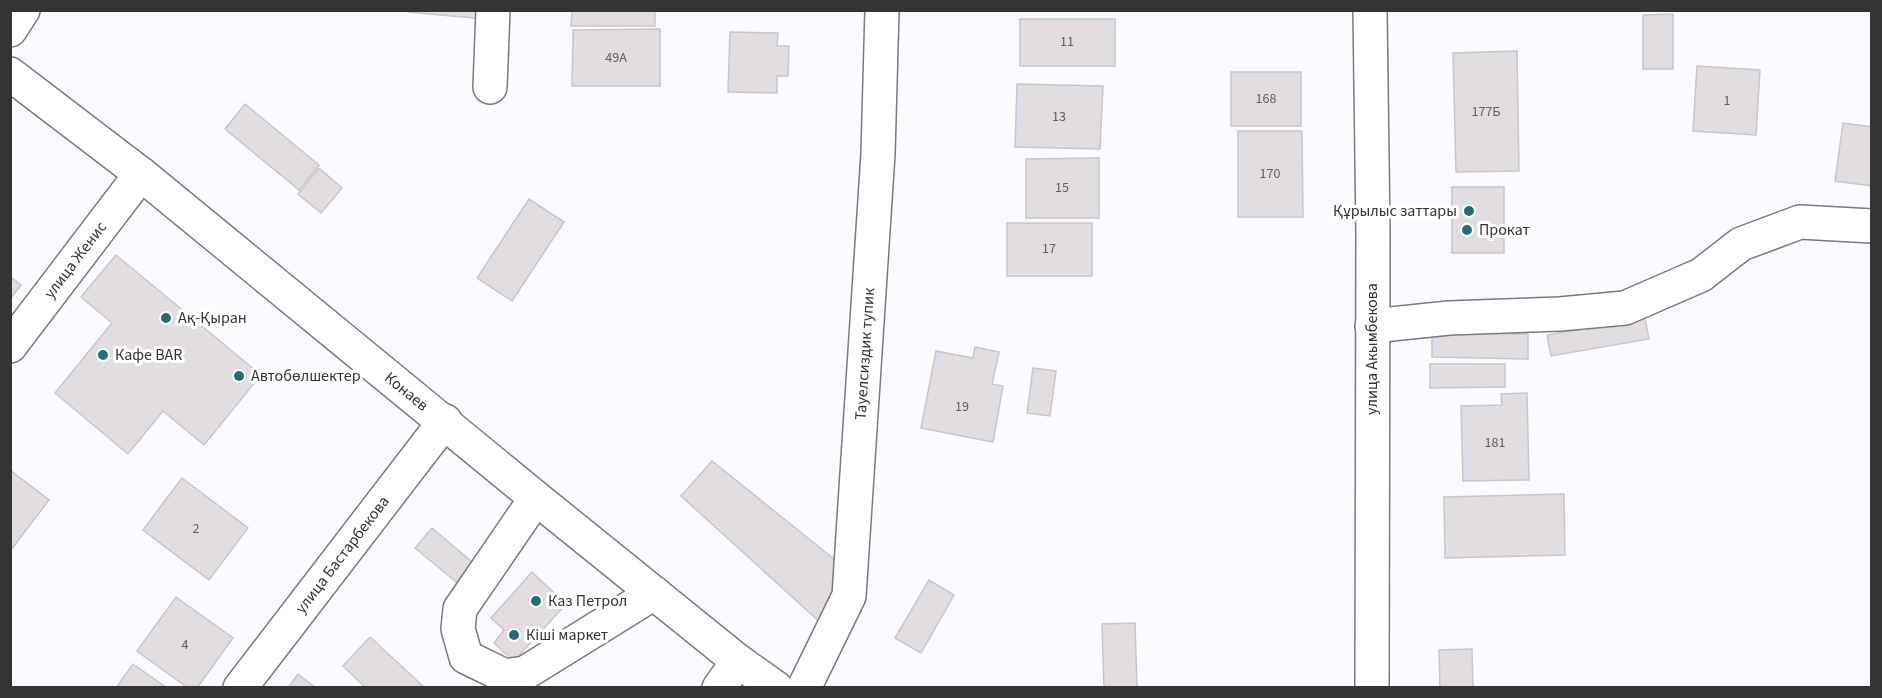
<svg xmlns="http://www.w3.org/2000/svg" width="1882" height="698" viewBox="0 0 1882 698" font-family="'Source Sans 3',sans-serif">
  <style>
    .building { fill: #e1dde1; stroke: #c9c5c9; stroke-width: 1.5 }
    .lines { fill: none; stroke-linecap: round; stroke-linejoin: round }
    .minor-casing { stroke: #7b7b7f; stroke-width: 36 }
    .major-casing { stroke: #7b7b7f; stroke-width: 36 }
    .minor { stroke: #fff; stroke-width: 33 }
    .major { stroke: #fff; stroke-width: 33 }
    .poi-dot { fill: #246f71; stroke: #fff; stroke-width: 2 }
    .labels { text-anchor: middle; dominant-baseline: central; stroke-width: 6; stroke-linejoin: round; paint-order: stroke }
    .number-label { font-size: 14px; fill: #5f5e60 }
    .poi-label { font-size: 16px; fill: #343435; stroke: #fff; text-anchor: start }
    .street-label { font-size: 16px; fill: #343435; stroke: #fff }
  </style>
  <rect width="100%" height="100%" fill="#fafbff"/>
  <g class="building">
    <polygon points="408,10 486,10 485,19 408,12"/>
    <polygon points="572,10 655,10 655,26 571,26"/>
    <polygon points="1673,14 1673,69 1643,69 1643,15"/>
    <rect x="1020" y="19" width="95" height="47"/>
    <polygon points="660,29 660,86 572,86 573,30"/>
    <polygon points="730,32 778,33 777,46 789,46 788,76 777,76 777,93 728,92"/>
    <polygon points="1517,51 1519,171 1456,172 1453,53"/>
    <polygon points="1697,66 1760,70 1756,135 1693,131"/>
    <rect x="1231" y="72" width="70" height="54"/>
    <polygon points="1017,84 1103,86 1100,149 1015,147"/>
    <polygon points="245,104 319,165 299,190 225,129"/>
    <polygon points="1843,123 1872,127 1872,186 1835,181"/>
    <polygon points="1238,131 1302,131 1303,217 1238,217"/>
    <polygon points="1099,158 1099,218 1026,218 1026,159"/>
    <polygon points="319,168 342,188 321,213 298,194"/>
    <rect x="1452" y="187" width="52" height="66"/>
    <polygon points="529,199 564,222 512,301 477,278"/>
    <rect x="1007" y="223" width="85" height="53"/>
    <polygon points="116,255 261,375 204,445 163,411 128,454 55,393 112,323 81,297"/>
    <polygon points="10,276 21,285 10,299"/>
    <polygon points="1645,318 1649,339 1551,356 1547,335"/>
    <polygon points="1432,332 1528,334 1528,359 1432,357"/>
    <polygon points="975,347 999,352 992,384 1003,386 993,442 921,428 936,351 973,358"/>
    <polygon points="1430,364 1505,364 1505,387 1430,388"/>
    <polygon points="1033,368 1056,371 1050,416 1027,413"/>
    <polygon points="1527,393 1529,480 1463,481 1461,406 1502,405 1501,394"/>
    <polygon points="712,461 834,559 833,606 822,624 681,496"/>
    <polygon points="10,470 49,500 10,551"/>
    <polygon points="182,478 248,528 209,580 143,530"/>
    <polygon points="1564,494 1565,555 1445,558 1444,497"/>
    <polygon points="432,528 477,566 461,586 415,548"/>
    <polygon points="532,572 566,604 514,661 494,643 504,630 491,618"/>
    <polygon points="929,580 954,595 921,653 895,638"/>
    <polygon points="176,597 233,638 197,688 188,688 137,651"/>
    <polygon points="1135,623 1137,688 1104,688 1102,624"/>
    <polygon points="370,637 425,688 366,688 343,666"/>
    <polygon points="1472,649 1473,688 1440,688 1439,650"/>
    <polygon points="133,664 167,688 116,688"/>
    <polygon points="298,674 316,688 288,688"/>
  </g>
  <g class="lines">
    <g class="minor-casing">
      <g id="minor">
        <polyline points="1370,10 1373,233 1372,688"/>
        <polyline points="10,30 23,10"/>
        <polyline points="490,87 493,10"/>
        <polyline points="1372,326 1449,318 1560,314 1625,308 1701,275 1741,244 1800,222 1872,226"/>
        <path id="s1" d="M10,346L141,174"/>
        <polyline points="536,498 460,609 458,629 466,657 505,676 525,673 654,593"/>
        <path id="s2" d="M240,688L445,421"/>
        <polyline points="719,688 738,661"/>
        <path id="s3" d="M804,688L849,596L878,154L882,10"/>
      </g>
    </g>
    <g class="major-casing">
      <g id="major">
        <path id="s4" d="M10,74L141,174L536,498L738,661L776,688"/>
      </g>
    </g>
    <use href="#minor" class="minor"/>
    <use href="#major" class="major"/>
  </g>
  <g class="poi-dot">
    <circle cx="1469" cy="211" r="6"/>
    <circle cx="1467" cy="230" r="6"/>
    <circle cx="166" cy="318" r="6"/>
    <circle cx="103" cy="355" r="6"/>
    <circle cx="239" cy="376" r="6"/>
    <circle cx="536" cy="601" r="6"/>
    <circle cx="514" cy="635" r="6"/>
  </g>
  <g class="labels">
    <g class="number-label">
      <text x="1067" y="42">11</text>
      <text x="616" y="58">49А</text>
      <text x="1266" y="99">168</text>
      <text x="1727" y="101">1</text>
      <text x="1486" y="112">177Б</text>
      <text x="1059" y="117">13</text>
      <text x="1270" y="174">170</text>
      <text x="1062" y="188">15</text>
      <text x="1049" y="249">17</text>
      <text x="962" y="407">19</text>
      <text x="1495" y="443">181</text>
      <text x="196" y="529">2</text>
      <text x="185" y="645">4</text>
    </g>
    <g class="poi-label">
      <text x="1457" y="211" text-anchor="end">Құрылыс заттары</text>
      <text x="1479" y="230">Прокат</text>
      <text x="178" y="318">Ақ-Қыран</text>
      <text x="115" y="355">Кафе BAR</text>
      <text x="251" y="376">Автобөлшектер</text>
      <text x="548" y="601">Каз Петрол</text>
      <text x="526" y="635">Кіші маркет</text>
    </g>
    <g class="street-label">
      <text stroke="none"><textPath href="#s1" startOffset="108">улица Женис</textPath></text>
      <text transform="translate(1372 349) rotate(-90)">улица Акымбекова</text>
      <text stroke="none"><textPath href="#s3" startOffset="345">Тауелсиздик тупик</textPath></text>
      <text stroke="none"><textPath href="#s4" startOffset="508">Конаев</textPath></text>
      <text stroke="none"><textPath href="#s2" startOffset="168">улица Бастарбекова</textPath></text>
    </g>
  </g>
  <rect width="1882" height="698" fill="none" stroke="#343435" stroke-width="24"/>
</svg>
